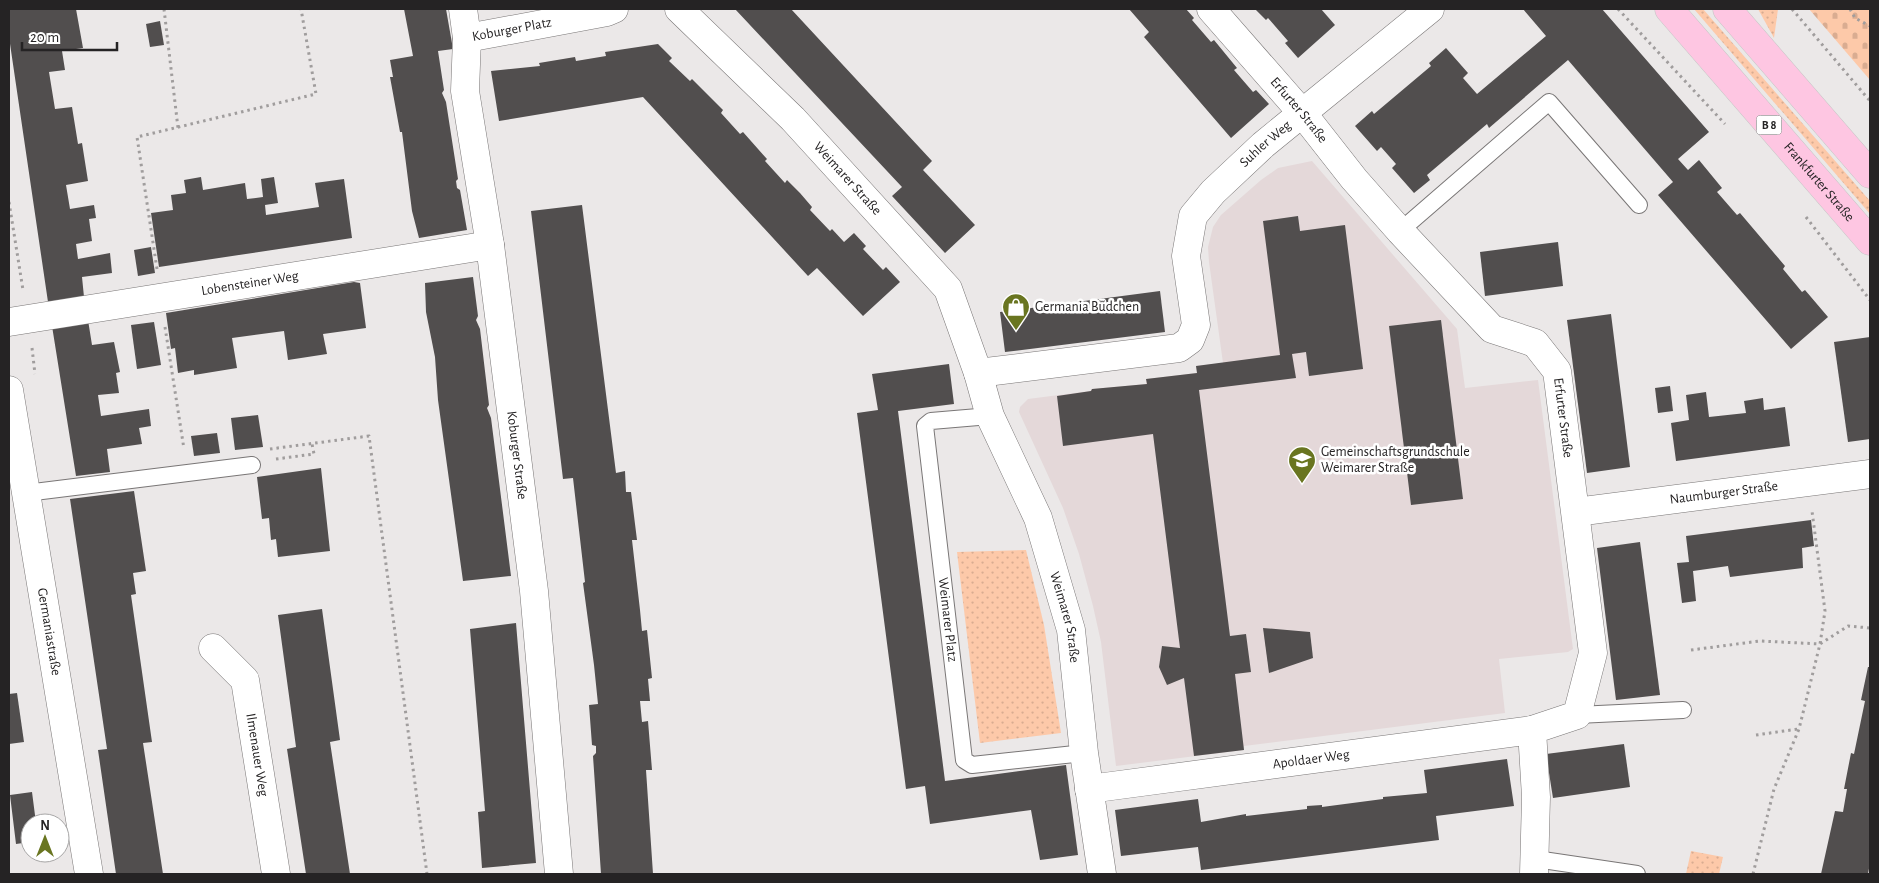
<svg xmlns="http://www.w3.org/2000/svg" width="1879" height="883" viewBox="0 0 1879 883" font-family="'Alegreya Sans',sans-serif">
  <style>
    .built { fill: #e4d8d9 }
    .grass { fill: url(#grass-dots) }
    .cemetery { fill: url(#cemetery-stones) }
    .building { fill: #514e4e }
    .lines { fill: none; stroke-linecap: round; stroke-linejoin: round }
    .service-casing { stroke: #797676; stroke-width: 18 }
    .minor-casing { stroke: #797676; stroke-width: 29 }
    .primary-casing { stroke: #c6c6c6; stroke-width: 29 }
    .path { stroke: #a09d9d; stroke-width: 3; stroke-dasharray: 2.5 4; stroke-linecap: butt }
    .service { stroke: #fff; stroke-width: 16 }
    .minor { stroke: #fff; stroke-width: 28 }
    .primary { stroke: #fec6e2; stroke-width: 28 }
    .labels { text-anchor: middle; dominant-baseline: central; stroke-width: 5; stroke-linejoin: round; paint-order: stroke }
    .shield { fill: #fff; stroke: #666566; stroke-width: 1 }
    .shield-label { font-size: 12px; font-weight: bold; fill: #252324 }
    .street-label { font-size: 14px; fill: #252324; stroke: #fff }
    .poi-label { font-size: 14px; fill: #252324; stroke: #fff; text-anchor: start }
  </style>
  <defs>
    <pattern id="grass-dots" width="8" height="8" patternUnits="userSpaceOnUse" patternTransform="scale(1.25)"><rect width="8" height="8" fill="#fdc9a9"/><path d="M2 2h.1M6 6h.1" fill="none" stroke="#d9ac91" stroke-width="1.8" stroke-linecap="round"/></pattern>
    <pattern id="cemetery-stones" width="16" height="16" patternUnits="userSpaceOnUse" patternTransform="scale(1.25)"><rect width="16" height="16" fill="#fdc9a9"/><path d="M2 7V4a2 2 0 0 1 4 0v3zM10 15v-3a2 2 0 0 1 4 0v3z" fill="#d9ac91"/></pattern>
  </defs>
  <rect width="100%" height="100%" fill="#ebe8e8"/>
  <polygon class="built" points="1312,161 1457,329 1465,388 1538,380 1573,649 1568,652 1499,659 1505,713 1244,746 1244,750 1116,766 1101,642 1093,606 1079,554 1063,508 1019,412 1020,407 1028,399 1090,391 1092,389 1146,384 1146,379 1197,373 1196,366 1223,363 1209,262 1208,247 1213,227 1221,215 1261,180 1278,168"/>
  <g class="grass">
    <polygon points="1694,9 1703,9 1870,201 1870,214"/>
    <polygon points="1758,9 1778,9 1774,38"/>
    <polygon points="1026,550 1044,625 1061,733 980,743 957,552"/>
    <polygon points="1691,851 1723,857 1719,874 1686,874"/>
  </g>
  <polygon class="cemetery" points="1809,9 1870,9 1870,80"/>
  <g class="building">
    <polygon points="9,9 76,9 83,48 62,51 65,70 49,72 55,109 72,107 78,144 82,143 88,181 66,185 70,209 94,205 96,218 89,219 92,241 76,244 78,259 110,253 112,273 82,277 84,297 48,302 9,37"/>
    <polygon points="404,9 446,9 453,49 438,51 444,90 442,93 446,102 458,179 456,181 457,188 460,190 467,230 419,238 412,211 402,132 400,132 390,77 393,77 390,60 413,56"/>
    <polygon points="735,9 791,9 932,161 923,170 975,225 945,253 892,196 902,187"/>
    <polygon points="1129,9 1186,9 1194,18 1192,20 1211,42 1214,40 1237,68 1234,70 1253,92 1256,90 1269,104 1231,138 1144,37 1149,32"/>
    <polygon points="1255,9 1321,9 1335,25 1298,58 1285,43 1288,41 1268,18 1266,20"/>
    <polygon points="1523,9 1602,9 1709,132 1678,159 1688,170 1699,160 1722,188 1717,192 1737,215 1740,213 1785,266 1783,269 1802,292 1805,290 1828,317 1791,349 1658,195 1673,182 1568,60 1489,128 1487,124 1427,175 1430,180 1414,193 1392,168 1396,164 1381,147 1377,151 1355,126 1372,111 1374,114 1431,66 1429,63 1446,48 1468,73 1463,78 1477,94 1546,36"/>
    <polygon points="160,21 164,45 150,47 146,24"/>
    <polygon points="658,44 672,58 669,61 690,81 692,79 723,110 721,113 740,134 743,132 767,159 765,161 785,183 787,180 800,193 812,207 810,210 830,231 832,229 844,242 854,233 866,246 863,249 883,270 886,267 900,282 863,316 817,268 808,276 643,97 499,121 491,71 540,66 539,63 575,57 576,61 606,56 605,52"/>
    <polygon points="201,177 203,190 245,183 247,199 263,197 261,179 274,177 278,203 265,205 266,215 319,207 315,183 344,179 352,238 159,267 151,213 173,210 171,195 186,193 184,180"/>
    <polygon points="582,205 616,473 625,471 626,492 631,492 637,540 632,540 640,610 642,631 647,630 652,678 648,679 650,701 640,701 642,722 648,721 652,770 646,770 653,874 601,874 593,756 596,753 596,746 592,745 589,705 598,704 594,665 583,583 585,582 573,478 563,479 531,211"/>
    <polygon points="1298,216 1300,231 1345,225 1363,369 1309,376 1306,352 1292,354 1296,378 1199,390 1230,636 1246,634 1251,672 1235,674 1244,750 1194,756 1184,678 1167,685 1159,667 1162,646 1180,648 1153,434 1063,446 1057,396 1091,391 1092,389 1147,384 1146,379 1197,373 1196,366 1280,355 1263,221"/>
    <polygon points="1558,242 1563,286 1485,296 1480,252"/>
    <polygon points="151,247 155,273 138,276 134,250"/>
    <polygon points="473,277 478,316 476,320 480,329 489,405 487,408 491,418 511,576 463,581 438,400 435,357 426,312 425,283"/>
    <polygon points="354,282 360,283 366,328 323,334 327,354 288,360 284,331 232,338 237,368 194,375 194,370 178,373 175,348 171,349 166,313"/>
    <polygon points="1160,291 1165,332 1005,352 1000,312"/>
    <polygon points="1611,314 1630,467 1587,473 1567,320"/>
    <polygon points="88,320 92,345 114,342 120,372 116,373 119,393 98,395 101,416 149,409 151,426 139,428 142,444 107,449 110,472 76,476 52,326"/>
    <polygon points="1441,320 1463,499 1411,505 1389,326"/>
    <polygon points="154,322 161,365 137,369 131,325"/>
    <polygon points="1870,337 1870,439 1848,442 1834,342"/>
    <polygon points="949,364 954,404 898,411 945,781 1066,765 1078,855 1040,860 1031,810 930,824 925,786 906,789 857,413 878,410 872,374"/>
    <polygon points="1670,386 1673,411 1658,413 1655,388"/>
    <polygon points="1706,392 1709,417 1746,413 1744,401 1763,398 1764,410 1785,407 1790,446 1676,461 1671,423 1689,420 1686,395"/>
    <polygon points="258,415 263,447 235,450 231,418"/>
    <polygon points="217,433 220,453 194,456 191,436"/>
    <polygon points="321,468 330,551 278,557 276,539 271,540 269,518 262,519 257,477"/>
    <polygon points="134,491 146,571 133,573 136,594 131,595 152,742 143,743 163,874 116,874 98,750 107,749 70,499"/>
    <polygon points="1811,520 1814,546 1802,548 1803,568 1730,577 1728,566 1693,571 1696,601 1682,603 1677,563 1689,562 1686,536"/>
    <polygon points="1640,542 1660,695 1616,700 1597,548"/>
    <polygon points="322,609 340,740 330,742 350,874 306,874 287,749 296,747 278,615"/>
    <polygon points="516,623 536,863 482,868 478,812 485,811 470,629"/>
    <polygon points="1263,628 1310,632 1313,658 1269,673"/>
    <polygon points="1868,667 1870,667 1870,863 1868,874 1821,874 1835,811 1843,812 1847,789 1844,789 1851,753 1854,754 1865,701 1861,700"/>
    <polygon points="17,693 24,742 9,744 9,694"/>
    <polygon points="1624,744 1630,787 1553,798 1546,754"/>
    <polygon points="1507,759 1514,806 1436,816 1439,840 1201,870 1198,847 1121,856 1115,810 1198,799 1201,822 1246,814 1246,816 1307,809 1307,806 1322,805 1322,807 1383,799 1383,797 1427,793 1424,770"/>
    <polygon points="32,792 36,823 30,823 30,842 16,844 10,795"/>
  </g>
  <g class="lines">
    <g class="service-casing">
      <g id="service">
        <polyline points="1400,231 1549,102 1639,205"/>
        <path id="s1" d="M990,416L931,421L925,426L964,760L972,765L1084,753"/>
        <polyline points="26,493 252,465"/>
        <polyline points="1577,715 1683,710"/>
        <polyline points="1536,859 1637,874"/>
      </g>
    </g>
    <g class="minor-casing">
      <g id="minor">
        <path id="s2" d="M463,9L467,38L607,12L614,9"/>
        <path id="s3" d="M679,9L793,119L948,289L978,373L990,416L1038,518L1071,630L1084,753L1102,874"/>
        <path id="s4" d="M1211,9L1303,114L1354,179L1400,231L1492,329L1535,343L1557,371L1593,653L1577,715L1532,730L1536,797L1534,874"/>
        <path id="s5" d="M467,38L465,91L490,245L534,591L559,874"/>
        <path id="s6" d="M9,322L490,245"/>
        <path id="s7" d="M978,373L1179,348L1190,340L1196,325L1186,256L1193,216L1213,192L1263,145L1430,9"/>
        <path id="s8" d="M9,390L89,874"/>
        <path id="s9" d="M1576,512L1870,474"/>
        <path id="s10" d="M213,648L245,680L276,874"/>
        <path id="s11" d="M1089,789L1532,730"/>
      </g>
    </g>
    <g class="primary-casing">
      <g id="primary">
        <path id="s12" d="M1669,9L1870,241"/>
        <polyline points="1727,9 1870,174"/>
      </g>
    </g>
    <g class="path">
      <polyline points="164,9 178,128"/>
      <polyline points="1618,9 1725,124"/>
      <polyline points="1792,9 1870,101"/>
      <polyline points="1850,9 1855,18 1870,26"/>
      <polyline points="9,202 23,290"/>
      <polyline points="1806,217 1870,300"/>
      <polyline points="157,269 137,137 316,94 301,9"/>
      <polyline points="165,327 184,449"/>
      <polyline points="32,348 35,374"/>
      <polyline points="270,449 369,436 427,874"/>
      <polyline points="276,459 314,454 312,444"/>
      <polyline points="1691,650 1760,641 1820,644 1848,626 1870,628"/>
      <polyline points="1756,735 1798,729"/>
      <polyline points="1753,874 1774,789 1799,729 1820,644 1825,611 1812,511"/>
    </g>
    <use href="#service" class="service"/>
    <use href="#minor" class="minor"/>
    <use href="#primary" class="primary"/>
  </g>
  <defs>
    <g id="shop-pin" transform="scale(1.4375)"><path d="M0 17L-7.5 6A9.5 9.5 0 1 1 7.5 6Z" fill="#697520" stroke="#fff"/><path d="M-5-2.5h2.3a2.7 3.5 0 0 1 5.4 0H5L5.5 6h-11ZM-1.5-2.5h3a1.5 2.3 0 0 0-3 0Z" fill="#fff"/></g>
    <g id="school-pin" transform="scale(1.4375)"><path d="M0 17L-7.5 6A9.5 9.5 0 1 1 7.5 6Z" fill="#697520" stroke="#fff"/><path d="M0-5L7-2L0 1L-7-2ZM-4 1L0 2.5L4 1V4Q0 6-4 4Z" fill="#fff"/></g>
  </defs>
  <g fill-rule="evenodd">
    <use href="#shop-pin" x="1016" y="307"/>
    <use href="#school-pin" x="1302" y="460"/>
  </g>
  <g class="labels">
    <rect class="shield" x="1756.5" y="115.5" width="25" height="19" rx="4"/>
    <g class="shield-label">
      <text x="1769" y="125">B 8</text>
    </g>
    <g class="street-label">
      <text stroke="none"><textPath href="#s2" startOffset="75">Koburger Platz</textPath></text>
      <text stroke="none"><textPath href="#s4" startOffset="134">Erfurter Straße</textPath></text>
      <text stroke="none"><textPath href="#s7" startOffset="445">Suhler Weg</textPath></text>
      <text stroke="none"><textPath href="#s3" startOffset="239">Weimarer Straße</textPath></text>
      <text stroke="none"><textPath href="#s12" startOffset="229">Frankfurter Straße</textPath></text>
      <text stroke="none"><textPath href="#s6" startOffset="244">Lobensteiner Weg</textPath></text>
      <text stroke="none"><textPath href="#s4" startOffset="554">Erfurter Straße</textPath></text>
      <text stroke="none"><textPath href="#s5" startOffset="421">Koburger Straße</textPath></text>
      <text stroke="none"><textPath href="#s9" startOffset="149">Naumburger Straße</textPath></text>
      <text stroke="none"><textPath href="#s3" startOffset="738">Weimarer Straße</textPath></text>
      <text stroke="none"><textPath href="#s1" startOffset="262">Weimarer Platz</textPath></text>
      <text stroke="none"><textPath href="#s8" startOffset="245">Germaniastraße</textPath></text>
      <text stroke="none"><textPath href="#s10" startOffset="121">Ilmenauer Weg</textPath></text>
      <text stroke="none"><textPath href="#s11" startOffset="224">Apoldaer Weg</textPath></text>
    </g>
    <g class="poi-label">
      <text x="1035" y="307">Germania Büdchen</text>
      <text x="1321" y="452">Gemeinschaftsgrundschule<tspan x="1321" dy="16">Weimarer Straße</tspan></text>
    </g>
  </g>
  <rect width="1879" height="883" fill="none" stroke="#252324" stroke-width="20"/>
  <g transform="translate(45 838)"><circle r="24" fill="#ffffff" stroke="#a8a7a7"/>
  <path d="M0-4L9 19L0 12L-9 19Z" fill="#697520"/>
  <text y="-8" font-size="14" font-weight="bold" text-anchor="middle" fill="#252324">N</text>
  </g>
  <path d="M22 42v8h95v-8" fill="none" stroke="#252324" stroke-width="2.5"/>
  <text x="30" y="42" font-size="15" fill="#252324" stroke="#ffffff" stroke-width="4" paint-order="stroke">20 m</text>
</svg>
